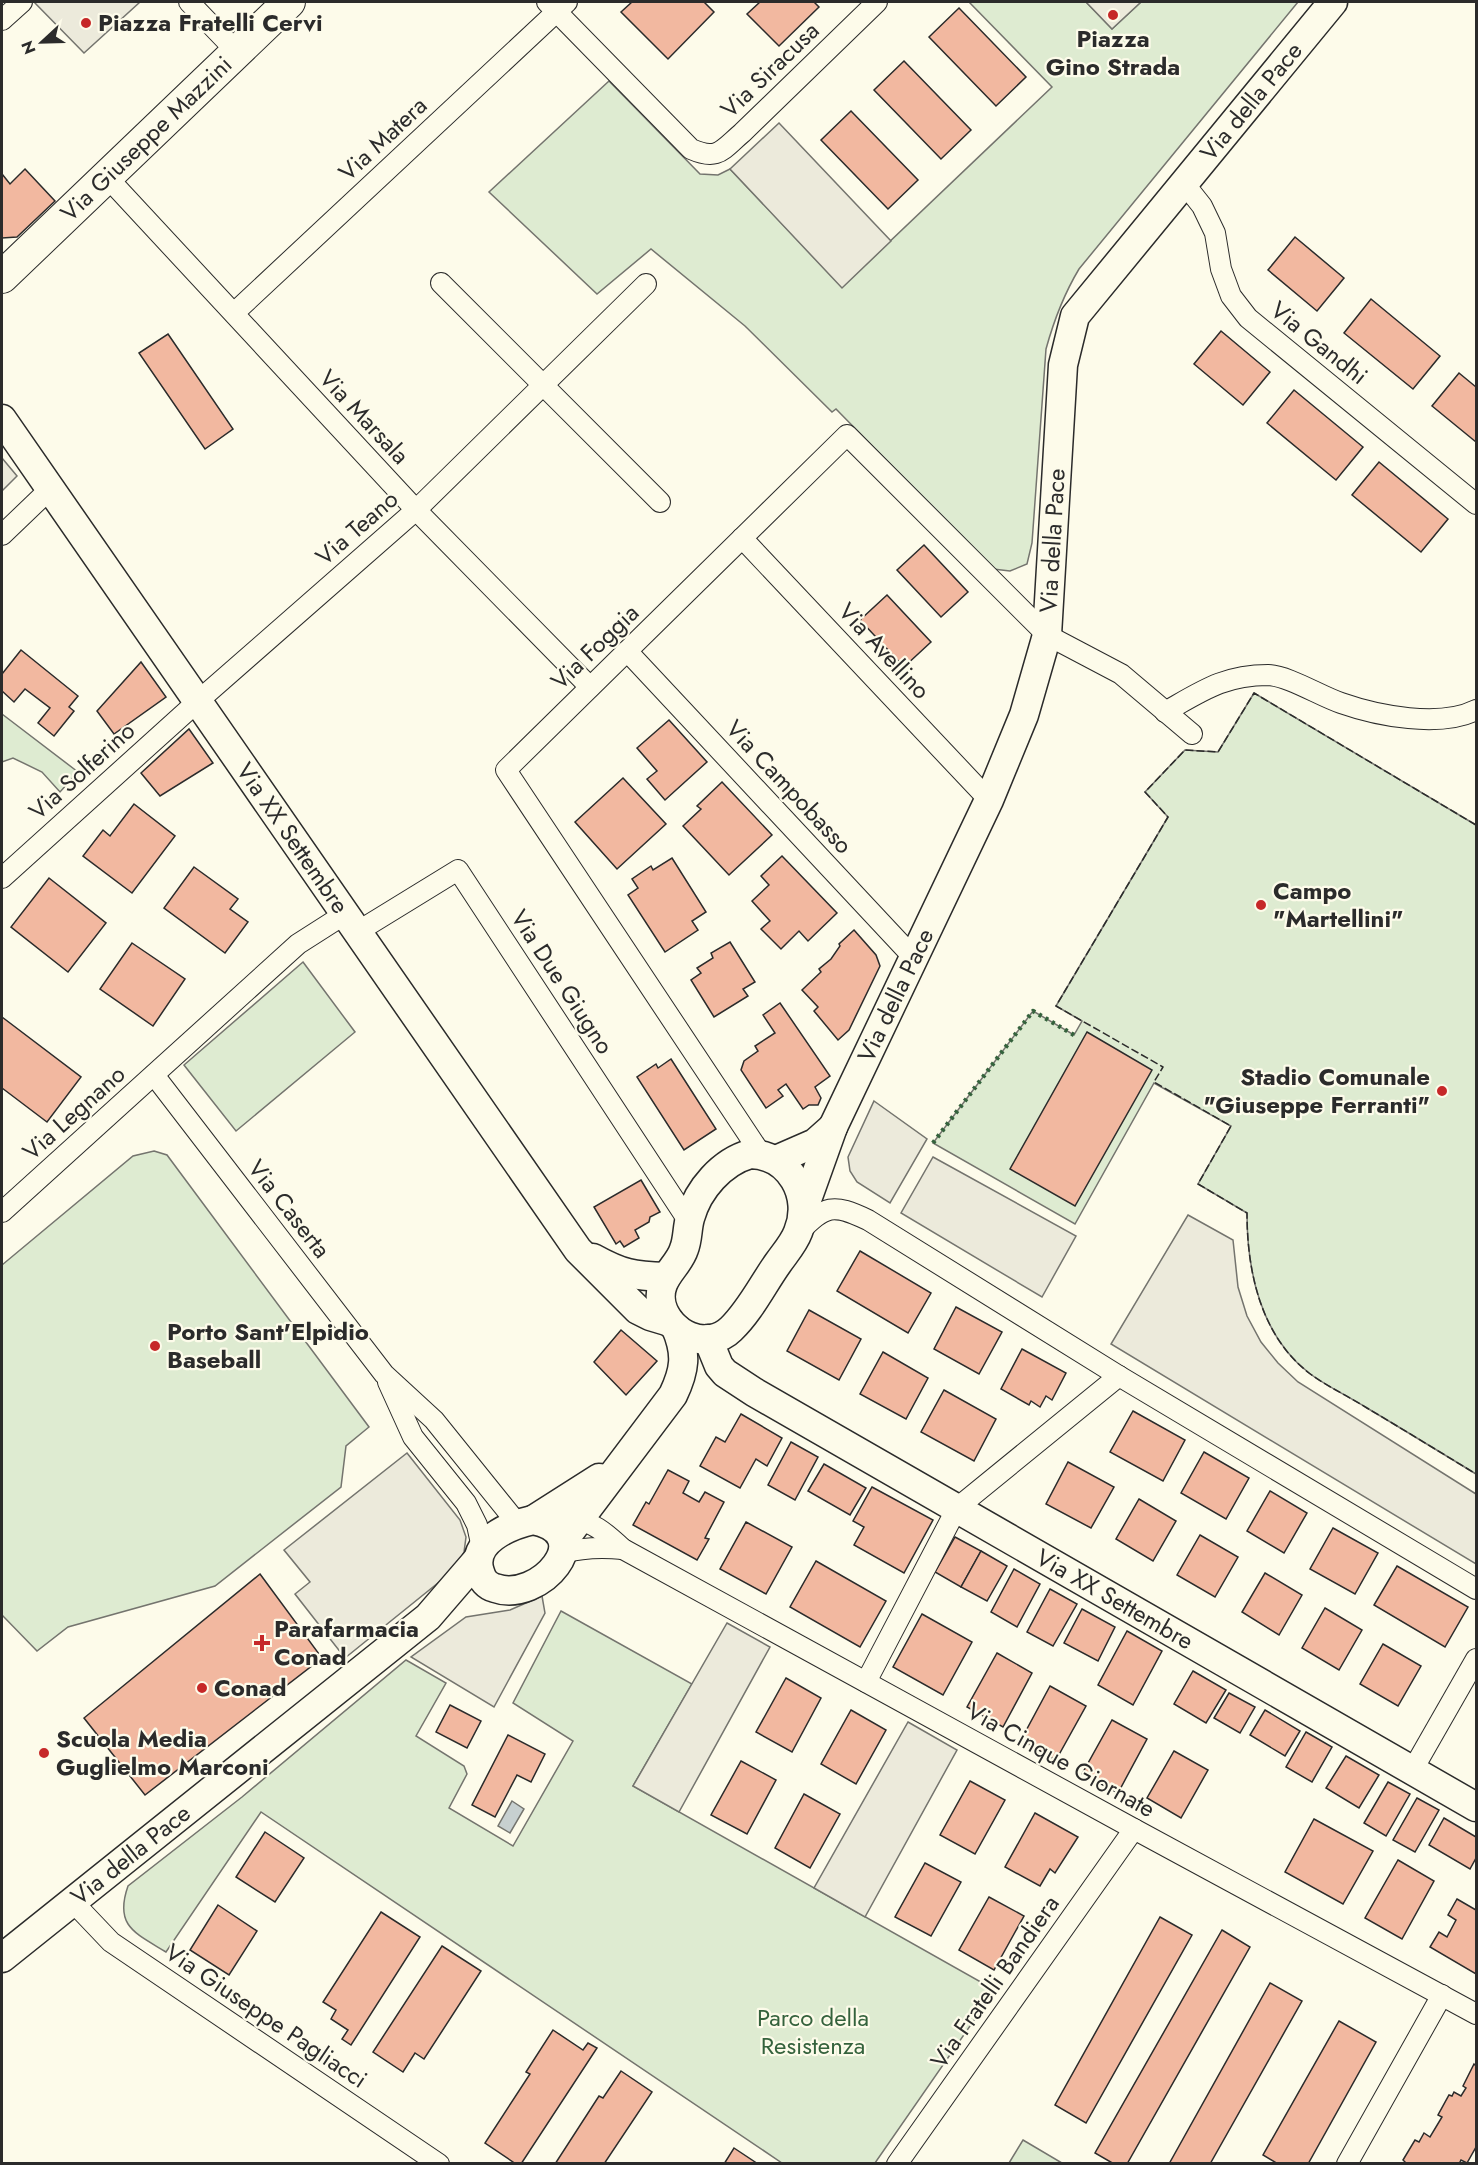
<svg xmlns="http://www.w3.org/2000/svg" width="1478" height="2165" viewBox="0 0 1478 2165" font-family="Jost,sans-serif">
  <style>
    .green { fill: #deebd1; stroke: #74746e; stroke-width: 1.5 }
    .parking { fill: #eceadb; stroke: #74746e; stroke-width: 1.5 }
    .water { fill: #c7d0d0; stroke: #74746e; stroke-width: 1.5 }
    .building { fill: #f2b8a0; stroke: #2b2b2b; stroke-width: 1.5 }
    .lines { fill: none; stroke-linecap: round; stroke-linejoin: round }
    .street-casing { stroke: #2b2b2b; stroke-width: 22 }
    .secondary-casing { stroke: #2b2b2b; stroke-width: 31 }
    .primary-casing { stroke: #2b2b2b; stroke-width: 34 }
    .street { stroke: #fdfbea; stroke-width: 20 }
    .secondary { stroke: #fdfbea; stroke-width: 28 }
    .primary { stroke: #fdfbea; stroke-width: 32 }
    .hedge { stroke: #34623c; stroke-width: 4.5; stroke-dasharray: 3 4.5; stroke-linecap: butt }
    .fence { stroke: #2b2b2b; stroke-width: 1.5; stroke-dasharray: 8 3; stroke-linecap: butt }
    .poi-dot { fill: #c62828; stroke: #fdfbea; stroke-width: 2 }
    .labels { text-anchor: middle; stroke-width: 4.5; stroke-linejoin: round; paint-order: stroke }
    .poi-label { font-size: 24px; font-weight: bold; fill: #2b2b2b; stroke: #fdfbea; text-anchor: start }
    .street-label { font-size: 24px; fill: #2b2b2b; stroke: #fdfbea }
    .park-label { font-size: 24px; fill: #34623c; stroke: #fdfbea }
  </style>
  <rect width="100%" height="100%" fill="#fdfbea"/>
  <!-- green -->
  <g class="green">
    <path d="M969 2H1086L1112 29 1141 2H1298L1079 269C1064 294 1054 320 1046 349L1032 543 1027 564 1010 571 993 569 836 409 832 412 745 326 651 249 597 294 489 192 609 81 700 174 718 175 730 169 842 287 1052 87Z"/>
    <path d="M1254 693 1476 825V1474C1440 1452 1404 1430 1367 1408 1348 1396 1326 1386 1309 1373 1260 1335 1247 1270 1247 1213L1198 1184 1231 1126 1154 1083 1075 1224 933 1143 1033 1011 1074 1035 1082 1021 1056 1006 1168 817 1145 792 1185 750 1218 752Z"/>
    <path d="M2 714 78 772 60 792 42 772 13 758 2 762Z"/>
    <path d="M303 962 355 1032 236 1131 184 1065Z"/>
    <path d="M154 1151 167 1155 369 1427 346 1446 341 1487 215 1586 68 1627 37 1651 2 1615V1265L133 1156Z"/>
    <path d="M561 1611 692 1684 633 1786 995 1990 875 2163H782L261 1812 166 1952C135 1933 114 1926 128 1886L242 1797 406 1660 446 1683 416 1736 464 1766 467 1774 449 1808 513 1846 573 1741 513 1703Z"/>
    <path d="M1023 2140 1062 2163H1009Z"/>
  </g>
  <!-- parking -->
  <g class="parking">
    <path d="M34 2H140L84 53Z"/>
    <path d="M1086 2H1141L1112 29Z"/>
    <path d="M779 123 891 241 842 288 730 169Z"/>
    <path d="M2 458 17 476 2 491Z"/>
    <path d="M874 1101 927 1139 890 1203 857 1182 850 1171 848 1157Z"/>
    <path d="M933 1157 1076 1236 1042 1297 901 1213Z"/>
    <path d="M1188 1215 1233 1240 1238 1287 1247 1316 1261 1342 1278 1363 1298 1382 1476 1494V1564L1111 1344Z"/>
    <path d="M407 1453 460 1520 466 1537 464 1552 454 1570 345 1658 295 1594 310 1582 284 1550Z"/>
    <path d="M542 1596 545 1613 494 1707 411 1657 466 1617 510 1610Z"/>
    <path d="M727 1623 770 1647 679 1812 633 1786Z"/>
    <path d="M908 1722 957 1750 865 1917 814 1888Z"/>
  </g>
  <!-- water -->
  <path class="water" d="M512 1801 524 1809 510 1833 498 1826Z"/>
  <!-- building -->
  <g class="building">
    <path d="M632 2H704L714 12 668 59 621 12Z"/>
    <path d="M760 2H814L819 7 779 46 747 14Z"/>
    <path d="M959 8 1026 77 996 106 929 37Z"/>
    <path d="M904 61 971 130 941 159 874 90Z"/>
    <path d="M851 111 918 180 888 209 821 140Z"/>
    <path d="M25 169 55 201 17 237 2 238V174L10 184Z"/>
    <path d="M1295 237 1344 278 1317 311 1268 270Z"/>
    <path d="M1371 299 1440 356 1413 389 1344 333Z"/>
    <path d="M1221 331 1270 372 1243 405 1194 364Z"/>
    <path d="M168 334 233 429 205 449 139 353Z"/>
    <path d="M1459 373 1476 387V442L1432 406Z"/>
    <path d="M1294 390 1363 447 1336 480 1267 423Z"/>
    <path d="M1379 462 1448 519 1421 552 1352 495Z"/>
    <path d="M924 545 968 592 941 617 897 570Z"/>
    <path d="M887 595 931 642 904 667 860 620Z"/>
    <path d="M21 650 78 696 69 707 74 711 54 736 38 723 50 708 25 689 14 702 2 691V674Z"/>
    <path d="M141 662 166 697 114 734 97 711Z"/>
    <path d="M669 720 707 762 665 800 647 779 657 771 637 748Z"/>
    <path d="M189 729 213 763 160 796 141 773Z"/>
    <path d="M623 778 666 824 617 869 575 822Z"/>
    <path d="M722 782 772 835 729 875 683 826 701 809 697 806Z"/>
    <path d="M134 804 175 836 132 893 83 856 103 830 110 836Z"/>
    <path d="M782 856 837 913 808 941 799 931 781 949 761 929 770 921 752 901 769 885 761 876Z"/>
    <path d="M672 858 706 912 692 921 698 930 665 952 628 895 638 888 632 879 651 866 653 870Z"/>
    <path d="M194 867 238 899 230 909 248 922 225 953 164 908Z"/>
    <path d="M49 878 106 923 68 972 11 927Z"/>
    <path d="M854 930 876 955 880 966 849 1030 838 1040 814 1011 818 1007 802 990 821 972 819 969 831 959 840 946 839 944Z"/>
    <path d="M730 942 755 982 743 989 748 996 714 1017 691 980 701 973 697 968 713 958 711 953Z"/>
    <path d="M132 943 185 979 153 1026 100 989Z"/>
    <path d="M780 1003 830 1076 815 1087 821 1098 818 1105H809L803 1109 786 1084 778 1090 783 1096 766 1108 741 1070 744 1061 758 1051 755 1046 775 1033 763 1015Z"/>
    <path d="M2 1017 81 1077 47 1122 2 1088Z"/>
    <path d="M1087 1032 1152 1070 1075 1206 1010 1169Z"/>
    <path d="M671 1059 716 1129 684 1150 637 1077 656 1064 658 1068Z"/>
    <path d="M641 1180 660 1212 650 1217 649 1222 635 1230 639 1238 624 1247 620 1241 616 1244 594 1207Z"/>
    <path d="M860 1251 931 1293 908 1333 837 1291Z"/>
    <path d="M956 1307 1002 1332 979 1374 934 1349Z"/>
    <path d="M809 1310 861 1339 839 1380 787 1351Z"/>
    <path d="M621 1330 657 1361 626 1395 594 1362Z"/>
    <path d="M1022 1349 1066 1373 1052 1400 1046 1396 1040 1407 1031 1401 1029 1405 1001 1389Z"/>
    <path d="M883 1352 928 1378 906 1419 860 1394Z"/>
    <path d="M944 1390 996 1419 974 1461 921 1432Z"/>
    <path d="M1133 1411 1185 1440 1163 1481 1110 1452Z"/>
    <path d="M741 1414 782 1438 767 1466 756 1459 740 1488 700 1466 716 1437 725 1442Z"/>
    <path d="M791 1442 818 1457 795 1500 768 1485Z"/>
    <path d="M1204 1452 1249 1478 1226 1519 1181 1493Z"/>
    <path d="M1068 1462 1114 1487 1091 1528 1046 1504Z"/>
    <path d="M824 1464 866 1488 850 1515 808 1491Z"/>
    <path d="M668 1470 689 1481 683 1493 699 1502 705 1492 724 1502 705 1538 709 1539 697 1560 633 1525 646 1502 649 1504Z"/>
    <path d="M872 1487 933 1520 904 1573 854 1545 864 1527 853 1521Z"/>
    <path d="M1270 1491 1307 1513 1284 1553 1247 1531Z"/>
    <path d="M1139 1499 1176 1521 1153 1561 1116 1539Z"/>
    <path d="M746 1522 792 1547 766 1594 720 1569Z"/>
    <path d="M1333 1528 1378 1553 1355 1594 1310 1569Z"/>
    <path d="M1200 1535 1238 1557 1215 1597 1177 1575Z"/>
    <path d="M955 1537 981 1551 961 1587 935 1572Z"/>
    <path d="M981 1551 1007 1566 987 1601 961 1587Z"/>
    <path d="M816 1561 886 1601 860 1647 790 1607Z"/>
    <path d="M1397 1566 1468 1607 1445 1647 1374 1605Z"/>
    <path d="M1014 1569 1040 1584 1017 1627 991 1612Z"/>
    <path d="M1265 1573 1302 1595 1279 1635 1242 1612Z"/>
    <path d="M260 1574 322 1658 145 1795 84 1718Z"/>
    <path d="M1050 1589 1077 1604 1053 1646 1027 1632Z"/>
    <path d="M1325 1608 1362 1630 1339 1670 1302 1648Z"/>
    <path d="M1082 1609 1115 1627 1098 1661 1064 1643Z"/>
    <path d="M922 1614 972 1642 943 1695 893 1667Z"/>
    <path d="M1127 1631 1162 1651 1133 1705 1098 1685Z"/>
    <path d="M1383 1644 1421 1666 1398 1706 1360 1684Z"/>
    <path d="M997 1653 1032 1673 1003 1727 967 1707Z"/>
    <path d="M1193 1671 1226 1690 1206 1723 1174 1704Z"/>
    <path d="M786 1678 821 1698 792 1752 756 1732Z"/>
    <path d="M1050 1686 1086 1706 1056 1760 1021 1740Z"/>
    <path d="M1229 1693 1255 1707 1240 1733 1214 1718Z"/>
    <path d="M450 1705 481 1721 467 1748 436 1732Z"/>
    <path d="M851 1710 886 1730 856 1784 821 1764Z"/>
    <path d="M1265 1710 1300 1731 1285 1756 1250 1735Z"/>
    <path d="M1112 1720 1147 1739 1118 1793 1082 1774Z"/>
    <path d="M1306 1732 1332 1747 1312 1782 1286 1767Z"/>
    <path d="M508 1735 545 1754 531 1782 517 1775 495 1817 472 1805Z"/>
    <path d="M1174 1751 1208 1770 1181 1818 1147 1798Z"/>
    <path d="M1346 1756 1379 1775 1359 1808 1326 1788Z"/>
    <path d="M741 1761 776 1780 747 1834 711 1815Z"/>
    <path d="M970 1781 1005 1800 975 1854 940 1835Z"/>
    <path d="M1388 1782 1410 1794 1386 1836 1364 1823Z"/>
    <path d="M804 1794 840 1814 810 1868 775 1848Z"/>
    <path d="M1417 1798 1439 1810 1415 1852 1393 1840Z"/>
    <path d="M1035 1813 1078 1837 1055 1873 1050 1869 1040 1886 1005 1867Z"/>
    <path d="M1444 1818 1476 1837V1858L1470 1869 1429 1845Z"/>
    <path d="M1314 1819 1373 1851 1343 1904 1285 1872Z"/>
    <path d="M265 1832 304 1858 275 1902 236 1877Z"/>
    <path d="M1398 1860 1434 1881 1402 1939 1365 1918Z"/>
    <path d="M925 1863 961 1882 931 1936 895 1917Z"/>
    <path d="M989 1897 1024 1916 994 1970 959 1950Z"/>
    <path d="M1457 1899 1476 1910V1974L1430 1947 1439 1932 1447 1937 1456 1920 1448 1915Z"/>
    <path d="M218 1905 257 1931 229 1975 190 1950Z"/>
    <path d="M381 1912 420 1937 351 2045 342 2039 348 2030 331 2019 336 2010 323 2002Z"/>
    <path d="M1160 1917 1192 1935 1086 2123 1055 2105Z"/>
    <path d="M1222 1930 1250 1947 1127 2164H1114L1095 2153Z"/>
    <path d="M442 1946 481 1971 424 2059 415 2053 403 2072 373 2052Z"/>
    <path d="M1270 1983 1302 2001 1210 2164H1169Z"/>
    <path d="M1339 2021 1376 2042 1308 2164H1278L1263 2155Z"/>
    <path d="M553 2030 583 2050 588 2043 597 2048 521 2164H516L485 2143 530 2074 526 2072Z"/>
    <path d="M1474 2064 1476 2066V2147L1467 2163 1461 2160 1459 2164H1407L1403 2160 1415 2140 1419 2142 1424 2133 1430 2137 1442 2117 1438 2115 1449 2095 1452 2096 1454 2092 1461 2096 1466 2088 1463 2086Z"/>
    <path d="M621 2071 652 2092 604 2164H555L599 2096 603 2098Z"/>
    <path d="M734 2148 758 2164H724Z"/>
  </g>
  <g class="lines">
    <!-- street casing -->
    <g class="street-casing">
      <g id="street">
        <path d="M189 2 237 52"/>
        <path d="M547 2 691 149C718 161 722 150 742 133L877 2"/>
        <path d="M2 20 22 2"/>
        <path d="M106 176 416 510 590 687"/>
        <path d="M1183 182 1202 206 1215 233 1221 269 1231 296 1248 318 1476 504"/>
        <path d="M441 283 660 502"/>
        <path d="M234 313 567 2"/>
        <path d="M2 535 49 490"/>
        <path d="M742 538 989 800"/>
        <path d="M627 651 914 958"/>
        <path d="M1165 712C1202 691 1224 675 1268 675 1289 676 1320 696 1341 703 1378 716 1440 728 1476 710"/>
        <path d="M2 878 197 702 416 510 646 284"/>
        <path d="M357 932 458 870 689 1222"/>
        <path d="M154 1075 384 1374 434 1420 517 1523"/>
        <path d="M761 1154 506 770 847 435 1047 635 1121 674 1192 734"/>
        <path d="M2 1212 298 944 345 914"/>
        <path d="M798 1233C826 1205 832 1203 868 1220L1119 1376 1476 1589"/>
        <path d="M388 1382 413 1437 466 1503 477 1525 482 1548"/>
        <path d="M569 1520C589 1517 609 1536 623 1549L1134 1829 1476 2014"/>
        <path d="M563 1553C584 1547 602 1547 623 1549"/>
        <path d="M866 1682 957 1508 1119 1376"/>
        <path d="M1412 1771 1476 1659"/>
        <path d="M72 1901 111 1942 439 2164"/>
        <path d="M897 2164 1134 1829"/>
        <path d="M1347 2164 1442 1995"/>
      </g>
    </g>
    <!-- secondary casing -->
    <g class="secondary-casing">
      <g id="secondary">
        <path id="s1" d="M2 419 578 1250 638 1310 650 1316 670 1322"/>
        <path d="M750 1154C790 1155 813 1196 798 1232 794 1243 785 1253 778 1263 763 1284 750 1311 731 1329 725 1335 718 1338 711 1339 682 1344 652 1312 663 1284 668 1271 680 1262 684 1249 688 1239 687 1228 690 1218 698 1189 722 1162 750 1154Z"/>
        <path d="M776 1160 815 1143 833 1127"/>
        <path id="s2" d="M804 1208 833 1127 989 800 1024 715 1047 635 1063 365 1075 316 1333 2"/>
        <path d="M593 1258C622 1274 633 1276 666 1277"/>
        <path id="s3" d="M708 1339 719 1366 725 1373 754 1392 1476 1807"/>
        <path d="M533 1520C601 1534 539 1604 495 1588 487 1586 482 1580 480 1572 469 1542 510 1525 533 1520Z"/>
        <path d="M533 1520 599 1478"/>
        <path d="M563 1541 673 1395C685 1370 687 1354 676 1328"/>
        <path id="s4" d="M2 1958 428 1617 478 1559"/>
      </g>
    </g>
    <!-- primary casing -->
    <g class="primary-casing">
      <g id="primary">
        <path id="s5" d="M2 277 289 2"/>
      </g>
    </g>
    <!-- street -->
    <use href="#street" class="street"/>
    <!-- secondary -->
    <use href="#secondary" class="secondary"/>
    <!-- primary -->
    <use href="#primary" class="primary"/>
    <!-- hedge -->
    <path class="hedge" d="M933 1143 1033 1011 1074 1035"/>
    <!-- fence -->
    <path class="fence" d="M1476 825 1254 693 1218 752 1185 750 1145 792 1168 817 1056 1006 1163 1067 1154 1082 1231 1126 1198 1184 1247 1213C1247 1270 1260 1335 1309 1373 1326 1386 1348 1396 1367 1408 1404 1430 1440 1452 1476 1474"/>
  </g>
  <!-- markers -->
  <g class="poi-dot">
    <circle cx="1113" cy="15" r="6"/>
    <circle cx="86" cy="23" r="6"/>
    <circle cx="1261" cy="905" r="6"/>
    <circle cx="1442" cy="1091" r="6"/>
    <circle cx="155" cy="1346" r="6"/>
    <path d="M259 1634h6v6h6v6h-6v6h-6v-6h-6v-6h6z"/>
    <circle cx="202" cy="1688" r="6"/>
    <circle cx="44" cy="1753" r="6"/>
  </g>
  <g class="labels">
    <!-- poi labels -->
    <g class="poi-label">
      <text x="98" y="31">Piazza Fratelli Cervi</text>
      <text x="1113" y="47" text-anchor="middle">Piazza<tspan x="1113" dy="28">Gino Strada</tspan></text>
      <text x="1273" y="899">Campo<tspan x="1273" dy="28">"Martellini"</tspan></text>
      <text x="1430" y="1085" text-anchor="end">Stadio Comunale<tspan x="1430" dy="28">"Giuseppe Ferranti"</tspan></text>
      <text x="167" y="1340">Porto Sant'Elpidio<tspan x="167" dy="28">Baseball</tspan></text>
      <text x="274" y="1637">Parafarmacia<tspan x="274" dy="28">Conad</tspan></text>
      <text x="214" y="1696">Conad</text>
      <text x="56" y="1747">Scuola Media<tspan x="56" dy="28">Guglielmo Marconi</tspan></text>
    </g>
    <!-- street labels -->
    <g class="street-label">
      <text transform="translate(770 70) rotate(-44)" y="8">Via Siracusa</text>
      <text dy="8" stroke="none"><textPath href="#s2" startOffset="1222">Via della Pace</textPath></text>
      <text dy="8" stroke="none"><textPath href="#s5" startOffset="200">Via Giuseppe Mazzini</textPath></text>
      <text transform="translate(383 139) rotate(-43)" y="8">Via Matera</text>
      <text transform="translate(1319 343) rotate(39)" y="8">Via Gandhi</text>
      <text transform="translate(364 417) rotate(47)" y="8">Via Marsala</text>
      <text transform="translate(357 528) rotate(-41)" y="8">Via Teano</text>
      <text dy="8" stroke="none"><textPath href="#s2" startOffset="718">Via della Pace</textPath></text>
      <text transform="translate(595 647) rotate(-44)" y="8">Via Foggia</text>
      <text transform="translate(884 651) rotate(47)" y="8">Via Avellino</text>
      <text transform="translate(82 771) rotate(-42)" y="8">Via Solferino</text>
      <text transform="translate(789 787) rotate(47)" y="8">Via Campobasso</text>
      <text dy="8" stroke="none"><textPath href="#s1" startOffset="510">Via XX Settembre</textPath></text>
      <text transform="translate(562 982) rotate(57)" y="8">Via Due Giugno</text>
      <text dy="8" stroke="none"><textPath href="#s2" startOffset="232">Via della Pace</textPath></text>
      <text transform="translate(74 1113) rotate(-42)" y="8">Via Legnano</text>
      <text transform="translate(289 1209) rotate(52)" y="8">Via Caserta</text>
      <text dy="8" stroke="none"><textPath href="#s3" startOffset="489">Via XX Settembre</textPath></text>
      <text transform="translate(1061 1760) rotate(29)" y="8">Via Cinque Giornate</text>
      <text dy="8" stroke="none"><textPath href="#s4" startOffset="165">Via della Pace</textPath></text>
      <text transform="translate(995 1982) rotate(-55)" y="8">Via Fratelli Bandiera</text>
      <text transform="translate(266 2016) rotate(34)" y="8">Via Giuseppe Pagliacci</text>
    </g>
    <!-- park labels -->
    <g class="park-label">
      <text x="813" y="2026">Parco della<tspan x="813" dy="28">Resistenza</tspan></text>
    </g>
  </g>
  <!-- border -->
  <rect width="1478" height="2165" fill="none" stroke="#2b2b2b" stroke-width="6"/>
  <!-- north arrow -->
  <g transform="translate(42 42) rotate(248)" stroke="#fdfbea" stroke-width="4.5" paint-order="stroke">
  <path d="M0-4.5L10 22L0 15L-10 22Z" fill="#2b2b2b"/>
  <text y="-9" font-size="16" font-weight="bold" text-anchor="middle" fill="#2b2b2b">N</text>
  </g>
</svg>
